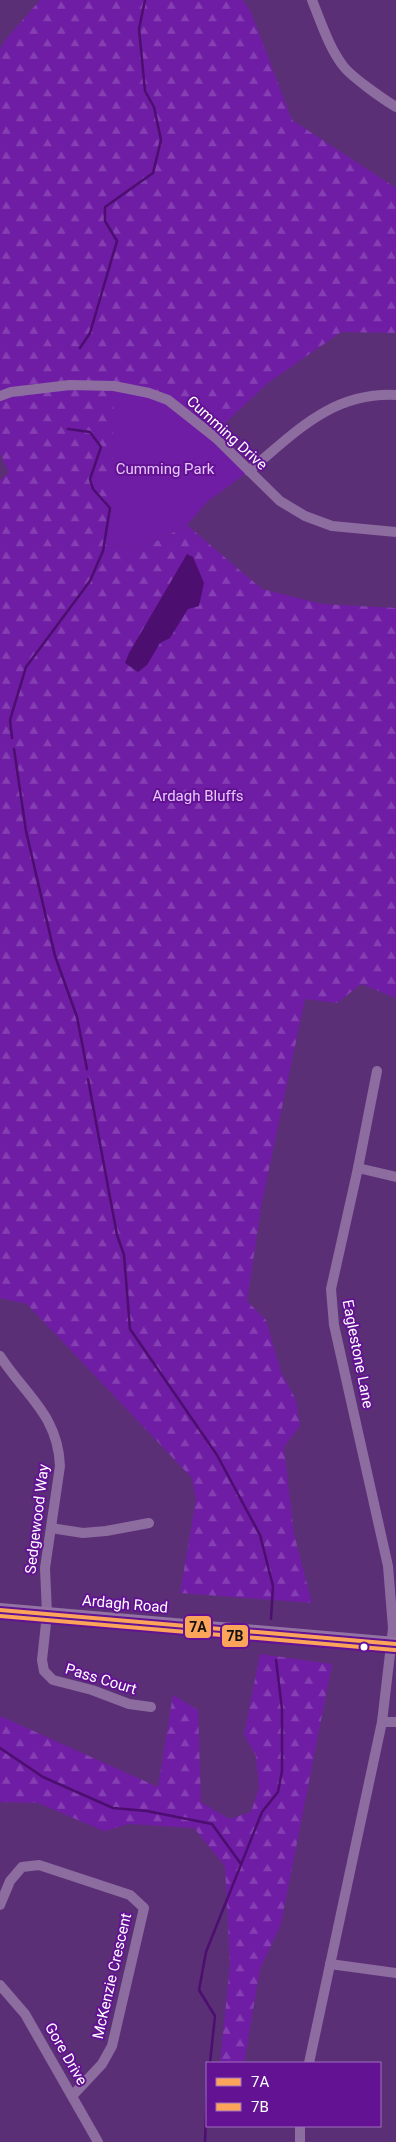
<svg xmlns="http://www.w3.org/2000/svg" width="396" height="2142" viewBox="0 0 396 2142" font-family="Roboto,sans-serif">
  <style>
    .forest { fill: url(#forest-firs) }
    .park { fill: #701da5 }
    .water { fill: #4c0e6f }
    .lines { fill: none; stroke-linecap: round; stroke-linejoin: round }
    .stream { stroke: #4c0e6f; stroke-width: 2.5 }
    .street { stroke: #8d6ca0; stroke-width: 10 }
    .secondary { stroke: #9273a4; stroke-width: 14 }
    .bus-1-casing { stroke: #621292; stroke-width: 8 }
    .bus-2-casing { stroke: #621292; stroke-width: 8 }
    .bus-1 { stroke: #fba45a; stroke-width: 4 }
    .bus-2 { stroke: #fba45a; stroke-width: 4 }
    .bus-dot { fill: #fff; stroke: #621292; stroke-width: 2 }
    .labels { text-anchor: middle; stroke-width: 4; stroke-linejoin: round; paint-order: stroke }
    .street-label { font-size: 15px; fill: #fff; stroke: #621292 }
    .park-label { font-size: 15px; fill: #e7c7fd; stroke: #621292 }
    .line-badge { stroke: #621292; stroke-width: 2 }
    .pale-badge-label { font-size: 14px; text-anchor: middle; font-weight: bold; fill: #111 }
  </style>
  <defs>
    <pattern id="forest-firs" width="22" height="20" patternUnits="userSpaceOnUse" patternTransform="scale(1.25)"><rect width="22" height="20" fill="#701da5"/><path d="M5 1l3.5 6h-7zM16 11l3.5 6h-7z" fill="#853fb2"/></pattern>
  </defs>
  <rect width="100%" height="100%" fill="#5b2f75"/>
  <!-- forest -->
  <g class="forest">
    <path d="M40 0H243L251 12 292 120 396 188V333L341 332 268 383 211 436 111 544 139 550 187 525 262 589 322 604 396 608V998L361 984 337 1003 305 999 262 1202 247 1301 266 1320 281 1372 296 1400 300 1426 284 1447 294 1534 312 1603 180 1593 196 1500 192 1478 27 1304 0 1298V480L9 473 0 453V49L7 38Z"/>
    <path d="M260 1654 332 1664 281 1924 260 1969 244 2063H220L230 1965 225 1866 194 1828 129 1824 104 1831 38 1803 0 1802V1716L158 1787 173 1695 198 1710 201 1802 229 1819 251 1812 259 1788 256 1756 244 1735Z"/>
  </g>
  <!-- park -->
  <path class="park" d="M114 386 168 400 249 471 207 502 187 525 139 550 111 544Z"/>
  <!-- water -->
  <path class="water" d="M187 554 193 557 204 583 199 606 188 609 170 638 160 643 147 665 138 672 125 663 129 653Z"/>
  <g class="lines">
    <!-- stream -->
    <g class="stream">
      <path d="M80 348 90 333 117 241 105 221V207L153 173 161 140 154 107 145 91 139 29 145 0"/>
      <path d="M12 738 10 720 26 667 90 581 103 551 110 508 93 489 90 479 101 447 90 432 68 429"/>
      <path d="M14 749 26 831 55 956 77 1017 87 1069"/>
      <path d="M88 1079 117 1235 124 1255 130 1329 217 1455 260 1535 273 1586 271 1619"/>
      <path d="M0 1748 43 1777 113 1808 147 1811 212 1824 241 1864"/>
      <path d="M210 2063 215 2016 199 1990 206 1952 262 1812 278 1792 282 1771V1709L276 1660"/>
      <path d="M205 2142 207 2090"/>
    </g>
    <!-- street -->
    <g class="street">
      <path d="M312 0C321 22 329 48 344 67 353 78 383 99 396 107"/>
      <path d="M0 396 11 392 70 385 114 386 149 393 168 400 216 438 280 501 305 516 332 526 396 532"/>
      <path d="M249 471C295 433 331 392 396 395"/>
      <path d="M358 1168 396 1177"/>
      <path d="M0 1356C26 1396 58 1415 60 1466L45 1568 47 1614 42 1660 44 1671 53 1680 92 1690 129 1704 151 1707"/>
      <path d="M51 1528 83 1533 106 1531 149 1523"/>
      <path d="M382 1722H396"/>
      <path d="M0 1905 10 1881 22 1867 39 1865 130 1895 144 1908 112 2046 102 2064 73 2095"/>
      <path d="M330 1964 396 1973"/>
      <path d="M0 1985 25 2014 98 2142"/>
      <path d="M309 2063 382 1722 393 1628 388 1566 334 1325 331 1289 358 1168 377 1071"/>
      <path d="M300 2126V2142"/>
    </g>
    <!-- secondary -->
    <path class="secondary" d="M0 1610 396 1644"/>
    <!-- bus-1 casing -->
    <g class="bus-1-casing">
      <path id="bus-1" d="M0 1610 396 1644"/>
    </g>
    <!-- bus-2 casing -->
    <g class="bus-2-casing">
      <path id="bus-2" d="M0 1616 395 1650"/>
    </g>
    <!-- bus-1 -->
    <use href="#bus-1" class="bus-1"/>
    <!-- bus-2 -->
    <use href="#bus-2" class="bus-2"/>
  </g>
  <!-- markers -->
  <circle class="bus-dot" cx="364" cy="1647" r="4.5"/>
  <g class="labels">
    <!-- street labels -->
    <g class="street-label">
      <text transform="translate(227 433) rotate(42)" y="5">Cumming Drive</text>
      <text transform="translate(358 1354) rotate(79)" y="5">Eaglestone Lane</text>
      <text transform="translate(37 1519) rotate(-83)" y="5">Sedgewood Way</text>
      <text transform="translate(125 1604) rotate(5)" y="5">Ardagh Road</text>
      <text transform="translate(101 1679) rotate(17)" y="5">Pass Court</text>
      <text transform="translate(112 1976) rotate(-77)" y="5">McKenzie Crescent</text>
      <text transform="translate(66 2054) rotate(60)" y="5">Gore Drive</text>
    </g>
    <!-- park labels -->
    <g class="park-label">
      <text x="165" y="474">Cumming Park</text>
      <text x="198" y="801">Ardagh Bluffs</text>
    </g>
  </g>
  <g class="line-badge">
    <rect x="184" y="1615" width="28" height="24" rx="5" fill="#fba45a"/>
    <rect x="221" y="1624" width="28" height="24" rx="5" fill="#fba45a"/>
  </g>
  <g class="pale-badge-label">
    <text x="198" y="1632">7A</text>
    <text x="235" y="1641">7B</text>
  </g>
  <!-- legend -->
  <rect x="206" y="2062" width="175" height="65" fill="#621292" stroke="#a171be"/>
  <rect x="216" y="2078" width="25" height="8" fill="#fba45a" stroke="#a171be"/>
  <text x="251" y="2087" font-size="15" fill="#ffffff">7A</text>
  <rect x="216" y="2103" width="25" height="8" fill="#fba45a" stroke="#a171be"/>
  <text x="251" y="2112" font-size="15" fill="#ffffff">7B</text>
</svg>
